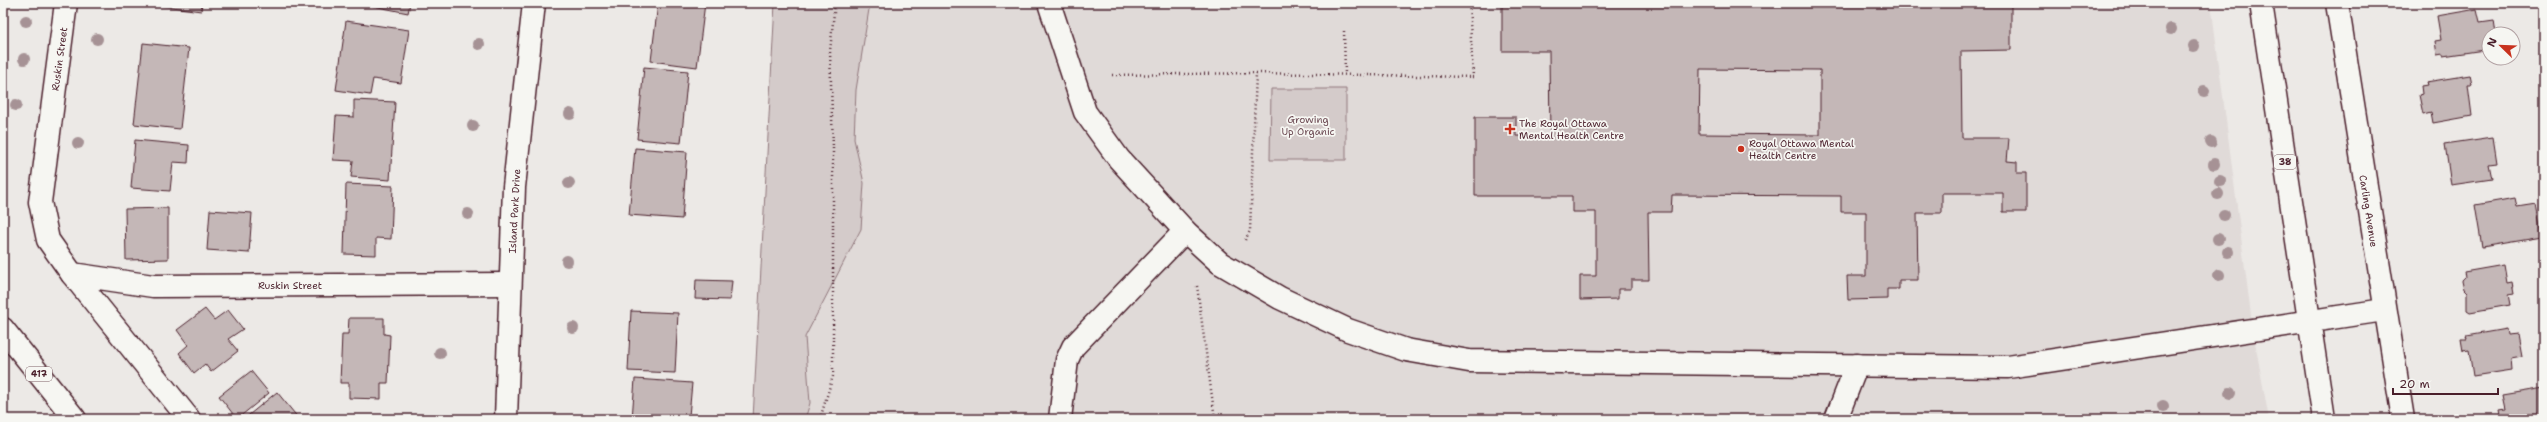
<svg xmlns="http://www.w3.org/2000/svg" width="2547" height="422" viewBox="0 0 2547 422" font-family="'Shantell Sans',sans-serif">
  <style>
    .built { fill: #e0dad8 }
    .green { fill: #d4cbca; stroke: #8f757a }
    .building { fill: #c4b7b7; stroke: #4a1f2b; fill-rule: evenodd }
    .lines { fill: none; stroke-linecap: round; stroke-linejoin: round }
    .minor-casing { stroke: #4a1f2b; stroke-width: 25 }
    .major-casing { stroke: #4a1f2b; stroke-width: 25 }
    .highway-casing { stroke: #4a1f2b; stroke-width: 25 }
    .path { stroke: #4a1f2b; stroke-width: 2.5; stroke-dasharray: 1 3; stroke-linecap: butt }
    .minor { stroke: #f6f6f2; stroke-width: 22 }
    .major { stroke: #f6f6f2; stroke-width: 22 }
    .highway { stroke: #f6f6f2; stroke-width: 22 }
    .tree { fill: #a69295 }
    .poi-dot { fill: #c8321e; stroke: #f6f6f2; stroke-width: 1.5 }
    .labels { text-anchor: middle; stroke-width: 3.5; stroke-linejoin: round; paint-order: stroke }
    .shield { fill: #f6f6f2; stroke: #7e6067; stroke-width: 1 }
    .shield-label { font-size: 9px; font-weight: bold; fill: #4a1f2b }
    .street-label { font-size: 10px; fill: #4a1f2b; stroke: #f6f6f2 }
    .park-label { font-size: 10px; fill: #6c4a53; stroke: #f6f6f2 }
    .poi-label { font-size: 10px; fill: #4a1f2b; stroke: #f6f6f2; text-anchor: start }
  </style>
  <rect width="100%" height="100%" fill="#ece9e6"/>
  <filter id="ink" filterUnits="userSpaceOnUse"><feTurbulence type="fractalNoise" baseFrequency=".025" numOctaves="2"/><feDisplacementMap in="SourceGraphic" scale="8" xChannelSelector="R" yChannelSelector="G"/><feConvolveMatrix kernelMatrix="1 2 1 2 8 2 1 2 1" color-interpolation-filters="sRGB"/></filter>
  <g filter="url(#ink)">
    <!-- built -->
    <path class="built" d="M802 3H2211L2253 331 2269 419H780Z"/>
    <!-- green -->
    <g class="green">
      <path d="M775 3H870L856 90 854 139 864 183 861 229 805 337 810 403 805 419H753Z"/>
      <path d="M1271 89H1346V160H1270Z"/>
    </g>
    <!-- building -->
    <g class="building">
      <path d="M142 3H202L201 11Z"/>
      <path d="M374 3H410L408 13 373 6Z"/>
      <path d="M658 3H705L697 67 651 61Z"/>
      <path d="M1502 3H2011V50L1961 51 1962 138H2009L2007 161 2017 162V173H2026V212H2003V193H1942V213H1917L1918 280H1899V289H1887V299L1848 300 1847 276H1866V212H1841V196L1672 195 1671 212H1648L1649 280H1631V289H1618V299L1580 300V276H1596V212H1572V196H1475V117H1516V136H1550L1549 51H1502ZM1700 69 1820 70V135L1699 134Z"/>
      <path d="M2477 9 2480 22 2494 20 2496 34H2489V44L2483 45 2484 50 2443 56V54L2437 55 2435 41 2441 40 2437 16Z"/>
      <path d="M346 21 409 30 401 83 373 79 370 95 336 90Z"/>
      <path d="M143 43 189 48 180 129 134 124Z"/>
      <path d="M644 67 688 71 681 143 637 139Z"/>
      <path d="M2470 75 2472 85H2468L2472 116 2433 123 2431 112 2423 114 2419 95 2422 94 2421 86 2427 85 2426 82Z"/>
      <path d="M354 100 395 102 390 180 351 177 353 161 333 160 336 116 354 117Z"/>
      <path d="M2493 137 2497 163 2489 164 2492 179 2451 185 2445 144Z"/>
      <path d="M135 140 189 145 188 163 173 162 170 191 131 188Z"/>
      <path d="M635 148 687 152 682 219 629 215Z"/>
      <path d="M346 184 393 186 391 239 376 238V255L344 254Z"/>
      <path d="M2515 198 2517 207 2536 204 2542 237 2482 247 2475 205Z"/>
      <path d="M168 208V259L126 260 125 209Z"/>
      <path d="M210 210 252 213 249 253 207 250Z"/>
      <path d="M2504 265 2507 283 2512 282 2514 293 2508 294 2510 305 2470 312 2467 310V292L2464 289 2462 280 2465 277 2464 272Z"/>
      <path d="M696 280 732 281 730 300 695 299Z"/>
      <path d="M205 309 214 320 228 310 243 329 228 339 238 351 211 372 205 364 194 373 179 353 188 345 177 330Z"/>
      <path d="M631 311 678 313 675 373 628 371Z"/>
      <path d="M349 318H384V334L390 335 388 383H381V399L349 398V383H340L342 334H348Z"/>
      <path d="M2506 329 2507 335 2518 334 2522 356 2511 358 2512 370 2473 376 2469 350 2463 351 2461 339H2467L2466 336Z"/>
      <path d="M251 371 269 393 237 419 219 396Z"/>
      <path d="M635 379 692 383 689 416 671 415V419H632Z"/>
      <path d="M2544 388V419H2501L2499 410 2505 409 2502 395Z"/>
      <path d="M277 392 299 419H244Z"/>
    </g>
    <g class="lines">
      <!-- minor casing -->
      <g class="minor-casing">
        <g id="minor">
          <path d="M66 3 40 202 48 240 72 274 189 419"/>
          <path d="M1049 3 1085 112 1119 159 1185 231 1220 263 1280 298 1348 330 1406 350 1469 361 2008 367 2384 310"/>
          <path d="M72 274 153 286 510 284"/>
          <path d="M1060 419 1067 360 1073 347 1185 231"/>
          <path d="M1836 419 1857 365"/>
        </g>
      </g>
      <!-- major casing -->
      <g class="major-casing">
        <g id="major">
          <path d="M2261 3 2324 419"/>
          <path d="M2337 3 2403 419"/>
          <path d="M506 419 514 187 534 3"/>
        </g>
      </g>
      <!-- highway casing -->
      <g class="highway-casing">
        <path id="highway" d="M3 329 75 419"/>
      </g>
      <!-- path -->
      <g class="path">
        <path d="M1344 31 1345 74"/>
        <path d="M1112 75 1256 73 1473 77 1469 3"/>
        <path d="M1245 240 1250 231 1256 73"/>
        <path d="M1197 286 1215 419"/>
        <path d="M820 419 833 376V148L830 51 835 3"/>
      </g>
      <!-- minor -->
      <use href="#minor" class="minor"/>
      <!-- major -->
      <use href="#major" class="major"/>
      <!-- highway -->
      <use href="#highway" class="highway"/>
    </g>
    <!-- trees -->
    <g class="tree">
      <circle cx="26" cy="21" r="6"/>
      <circle cx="2171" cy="29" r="6"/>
      <circle cx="97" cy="39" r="6"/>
      <circle cx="479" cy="44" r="6"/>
      <circle cx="2194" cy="46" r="6"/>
      <circle cx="24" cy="59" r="6"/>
      <circle cx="2204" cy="91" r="6"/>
      <circle cx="16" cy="105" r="6"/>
      <circle cx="570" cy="114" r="6"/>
      <circle cx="473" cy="126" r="6"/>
      <circle cx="2211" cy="142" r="6"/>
      <circle cx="78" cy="143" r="6"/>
      <circle cx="2214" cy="164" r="6"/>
      <circle cx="2220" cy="181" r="6"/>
      <circle cx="569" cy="183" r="6"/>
      <circle cx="2218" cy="194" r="6"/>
      <circle cx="468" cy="214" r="6"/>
      <circle cx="2224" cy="215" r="6"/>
      <circle cx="2218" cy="239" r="6"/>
      <circle cx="2228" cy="252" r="6"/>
      <circle cx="567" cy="261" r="6"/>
      <circle cx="2219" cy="275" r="6"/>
      <circle cx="573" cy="328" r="6"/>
      <circle cx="440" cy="353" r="6"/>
      <circle cx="2230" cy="393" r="6"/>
      <circle cx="2163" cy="406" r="6"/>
    </g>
  </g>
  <!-- markers -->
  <g class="poi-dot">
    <path d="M1508 123h4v4h4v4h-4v4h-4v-4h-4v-4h4z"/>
    <circle cx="1741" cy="149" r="4"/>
  </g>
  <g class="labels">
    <!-- shield labels -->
    <g class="shield">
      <rect x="2274" y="155" width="22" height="14" rx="3"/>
      <rect x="26" y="367" width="26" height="14" rx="3"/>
    </g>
    <g class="shield-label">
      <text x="2285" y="165">38</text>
      <text x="39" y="377">417</text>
    </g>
    <!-- street labels -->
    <g class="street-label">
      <text transform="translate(59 59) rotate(-82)" y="4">Ruskin Street</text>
      <text transform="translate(514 211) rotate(-87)" y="4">Island Park Drive</text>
      <text transform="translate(2369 211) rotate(81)" y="4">Carling Avenue</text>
      <text x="290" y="289">Ruskin Street</text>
    </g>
    <!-- park labels -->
    <g class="park-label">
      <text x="1308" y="123">Growing<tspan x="1308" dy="12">Up Organic</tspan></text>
    </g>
    <!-- poi labels -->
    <g class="poi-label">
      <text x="1519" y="127">The Royal Ottawa<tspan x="1519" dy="12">Mental Health Centre</tspan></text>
      <text x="1749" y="147">Royal Ottawa Mental<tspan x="1749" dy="12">Health Centre</tspan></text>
    </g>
  </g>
  <!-- margin -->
  <rect width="2547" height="422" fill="none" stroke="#f6f6f2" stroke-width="16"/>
  <rect x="8" y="8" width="2531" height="406" fill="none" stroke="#4a1f2b" stroke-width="1.5" filter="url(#ink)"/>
  <!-- north arrow -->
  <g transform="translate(2501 46) rotate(293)"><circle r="19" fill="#f6f6f2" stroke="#b1a0a2"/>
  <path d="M0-3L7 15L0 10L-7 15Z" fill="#c8321e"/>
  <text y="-6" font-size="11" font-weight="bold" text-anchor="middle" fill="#4a1f2b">N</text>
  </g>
  <!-- scale -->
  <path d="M2393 388v6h105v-6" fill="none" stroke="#4a1f2b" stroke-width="2"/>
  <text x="2399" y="388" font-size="12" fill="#4a1f2b" stroke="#f6f6f2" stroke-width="3" paint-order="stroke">20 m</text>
</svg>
